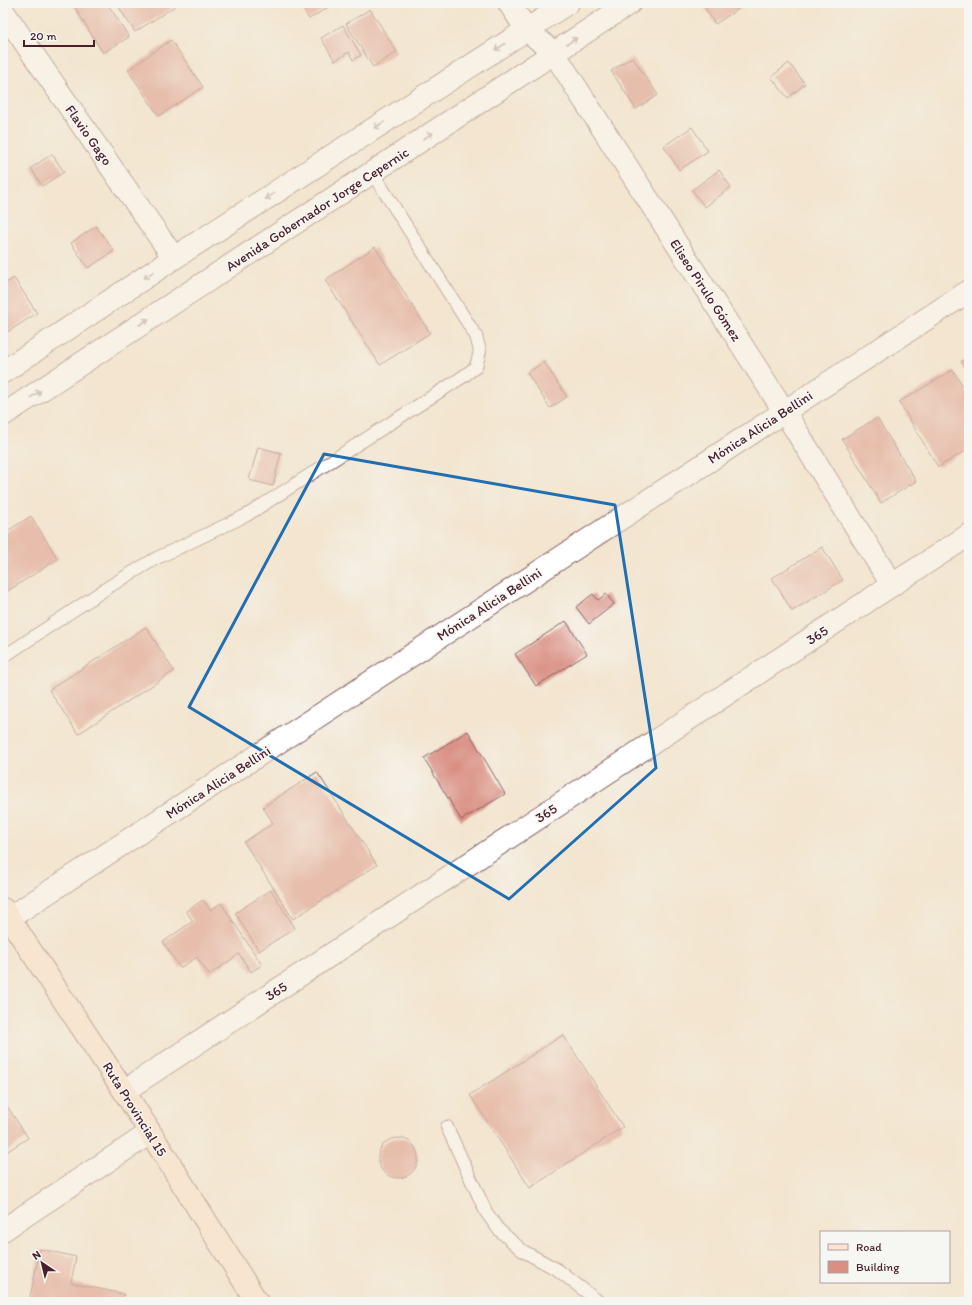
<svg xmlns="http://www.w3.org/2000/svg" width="972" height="1305" viewBox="0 0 972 1305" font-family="Itim,sans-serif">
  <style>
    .building { fill: #da8f82 }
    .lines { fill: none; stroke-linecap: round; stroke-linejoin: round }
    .service-casing { stroke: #856465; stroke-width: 14 }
    .minor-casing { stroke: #856465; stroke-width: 24 }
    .secondary-casing { stroke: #856465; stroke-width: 24 }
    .service { stroke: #fff; stroke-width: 12 }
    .minor { stroke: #fff; stroke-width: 22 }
    .secondary { stroke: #fde4d1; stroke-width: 22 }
    .oneway { stroke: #ae9aa0 }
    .marked { fill: none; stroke: #1f6fb2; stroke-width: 3; stroke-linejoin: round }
    .labels { text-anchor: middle; stroke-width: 3; stroke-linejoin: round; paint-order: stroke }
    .street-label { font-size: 14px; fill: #4a1f2b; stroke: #f6f6f2 }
  </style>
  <rect width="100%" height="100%" fill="#f6f6f2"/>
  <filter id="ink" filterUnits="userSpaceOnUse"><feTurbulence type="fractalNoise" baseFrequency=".025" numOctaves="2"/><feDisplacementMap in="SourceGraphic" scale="8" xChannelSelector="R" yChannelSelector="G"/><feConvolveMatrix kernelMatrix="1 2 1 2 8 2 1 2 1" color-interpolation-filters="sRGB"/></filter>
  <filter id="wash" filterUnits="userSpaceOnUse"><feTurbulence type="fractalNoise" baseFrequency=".012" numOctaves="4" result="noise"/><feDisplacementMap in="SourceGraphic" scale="16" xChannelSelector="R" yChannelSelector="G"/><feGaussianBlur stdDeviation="0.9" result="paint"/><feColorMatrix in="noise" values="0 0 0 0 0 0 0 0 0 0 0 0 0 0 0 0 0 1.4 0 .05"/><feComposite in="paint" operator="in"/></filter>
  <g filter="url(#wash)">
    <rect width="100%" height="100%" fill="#f3e5d0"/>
    <g id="blocks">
      <!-- building -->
      <g class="building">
        <path d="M72 3H107L129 37 103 53Z"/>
        <path d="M116 3H180L135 32Z"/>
        <path d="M299 3H335L309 19Z"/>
        <path d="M702 3H742L743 6 715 24Z"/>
        <path d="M370 9 397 52 373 67 346 24Z"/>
        <path d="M343 25 361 55 353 60 349 52 335 61 321 38Z"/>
        <path d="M171 40 203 87 159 116 128 70Z"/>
        <path d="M632 57 658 95 636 109 611 71Z"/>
        <path d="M789 63 805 84 788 98 771 77Z"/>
        <path d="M692 127 708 151 679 170 664 146Z"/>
        <path d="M52 154 64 172 42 186 31 168Z"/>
        <path d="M719 170 731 187 705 207 692 190Z"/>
        <path d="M96 226 114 251 88 268 71 243Z"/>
        <path d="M375 247 430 333 380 365 325 280Z"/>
        <path d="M14 278 37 313 3 335V285Z"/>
        <path d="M969 357V374L961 362Z"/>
        <path d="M544 362 567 397 550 408 527 373Z"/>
        <path d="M953 370 969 396V449L938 467 899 402Z"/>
        <path d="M877 418 916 481 881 503 842 439Z"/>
        <path d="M258 447 281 453 273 486 249 480Z"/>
        <path d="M31 516 58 559 3 594V534Z"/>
        <path d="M822 547 843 580 792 611 772 578Z"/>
        <path d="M593 594 598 600 606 594 614 604 589 624 576 607Z"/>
        <path d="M566 621 587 654 536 686 515 654Z"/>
        <path d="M146 627 174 671 78 734 49 690Z"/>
        <path d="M468 731 505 794 461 820 424 758Z"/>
        <path d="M317 772 377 865 293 919 244 842 273 823 263 807Z"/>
        <path d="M271 890 295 928 259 951 235 913Z"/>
        <path d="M203 900 210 910 221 903 262 965 251 972 239 954 209 975 197 957 180 968 163 942 193 921 186 911Z"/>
        <path d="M563 1035 623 1127 530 1188 470 1095Z"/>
        <path d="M3 1100 28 1138 3 1154Z"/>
        <circle cx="398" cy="1158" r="20"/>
        <path d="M40 1249 76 1257 71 1283 124 1294 122 1302H29Z"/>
      </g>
    </g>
  </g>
  <g filter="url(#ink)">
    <use href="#blocks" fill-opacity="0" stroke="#856465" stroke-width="1"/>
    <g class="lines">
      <!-- service casing -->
      <g class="service-casing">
        <g id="service">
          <path d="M3 657 110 586 155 559 247 515 461 378 476 367 480 351 476 336 372 172"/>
          <path d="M447 1127 486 1212 499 1230 523 1251 558 1270 599 1302"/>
        </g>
      </g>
      <!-- minor casing -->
      <g class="minor-casing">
        <g id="minor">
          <path d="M509 3 527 30 554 53 784 411 892 585"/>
          <path d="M3 11 174 258"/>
          <path d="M3 372 174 258 568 3"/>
          <path d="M3 415 630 3"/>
          <path d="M3 922 969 291"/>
          <path d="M124 1091 892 585 969 535"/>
          <path d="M3 1230 150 1133"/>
        </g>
      </g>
      <!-- secondary casing -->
      <g class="secondary-casing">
        <path id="secondary" d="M3 909 124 1091 257 1302"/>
      </g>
      <!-- service -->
      <use href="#service" class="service"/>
      <!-- minor -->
      <use href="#minor" class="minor"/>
      <!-- secondary -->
      <use href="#secondary" class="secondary"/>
    </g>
    <!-- one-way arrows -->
    <defs><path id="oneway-shaft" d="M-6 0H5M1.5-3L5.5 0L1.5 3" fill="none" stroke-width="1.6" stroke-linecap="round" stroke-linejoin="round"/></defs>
    <g class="oneway">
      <use href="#oneway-shaft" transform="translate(572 41) rotate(-33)"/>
      <use href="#oneway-shaft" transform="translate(500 47) rotate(147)"/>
      <use href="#oneway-shaft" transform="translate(379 125) rotate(147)"/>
      <use href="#oneway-shaft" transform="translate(428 136) rotate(-33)"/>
      <use href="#oneway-shaft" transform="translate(270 196) rotate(147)"/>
      <use href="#oneway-shaft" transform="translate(149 275) rotate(146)"/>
      <use href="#oneway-shaft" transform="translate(144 322) rotate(-33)"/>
      <use href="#oneway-shaft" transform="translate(36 394) rotate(-33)"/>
    </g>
  </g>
  <!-- marked area -->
  <path d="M0 0H972V1305H0ZM324 454 615 505 656 768 509 899 189 707Z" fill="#f3e5d0" fill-opacity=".55" fill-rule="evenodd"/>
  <path class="marked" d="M324 454 615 505 656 768 509 899 189 707Z"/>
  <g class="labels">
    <!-- street labels -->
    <g class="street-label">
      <text transform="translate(89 135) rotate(55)" y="5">Flavio Gago</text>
      <text transform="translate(317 209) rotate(-33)" y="5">Avenida Gobernador Jorge Cepernic</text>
      <text transform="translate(706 290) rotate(57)" y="5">Eliseo Pirulo Gómez</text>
      <text transform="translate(760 427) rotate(-33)" y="5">Mónica Alicia Bellini</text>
      <text transform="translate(489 604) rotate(-33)" y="5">Mónica Alicia Bellini</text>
      <text transform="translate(817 635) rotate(-33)" y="5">365</text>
      <text transform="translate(218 782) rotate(-33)" y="5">Mónica Alicia Bellini</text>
      <text transform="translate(546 813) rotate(-33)" y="5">365</text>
      <text transform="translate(276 991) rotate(-33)" y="5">365</text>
      <text transform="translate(135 1109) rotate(58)" y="5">Ruta Provincial 15</text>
    </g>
  </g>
  <!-- margin -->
  <rect width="972" height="1305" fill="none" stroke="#f6f6f2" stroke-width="16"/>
  <!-- legend -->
  <rect x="820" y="1231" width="130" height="52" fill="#f6f6f2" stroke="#b1a0a2"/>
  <rect x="828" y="1244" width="20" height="6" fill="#fde4d1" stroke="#b1a0a2"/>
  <text x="856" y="1251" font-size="12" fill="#4a1f2b">Road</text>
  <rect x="828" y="1261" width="20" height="12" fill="#da8f82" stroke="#b1a0a2"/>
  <text x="856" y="1271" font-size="12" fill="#4a1f2b">Building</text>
  <!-- north arrow -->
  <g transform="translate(42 1263) rotate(325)" stroke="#f6f6f2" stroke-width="3" paint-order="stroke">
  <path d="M0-3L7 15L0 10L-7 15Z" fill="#4a1f2b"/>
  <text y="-6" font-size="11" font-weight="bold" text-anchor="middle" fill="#4a1f2b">N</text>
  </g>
  <!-- scale -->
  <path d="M24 40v6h70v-6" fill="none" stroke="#4a1f2b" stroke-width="2"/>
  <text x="30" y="40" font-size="12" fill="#4a1f2b" stroke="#f6f6f2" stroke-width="3" paint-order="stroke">20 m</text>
</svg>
